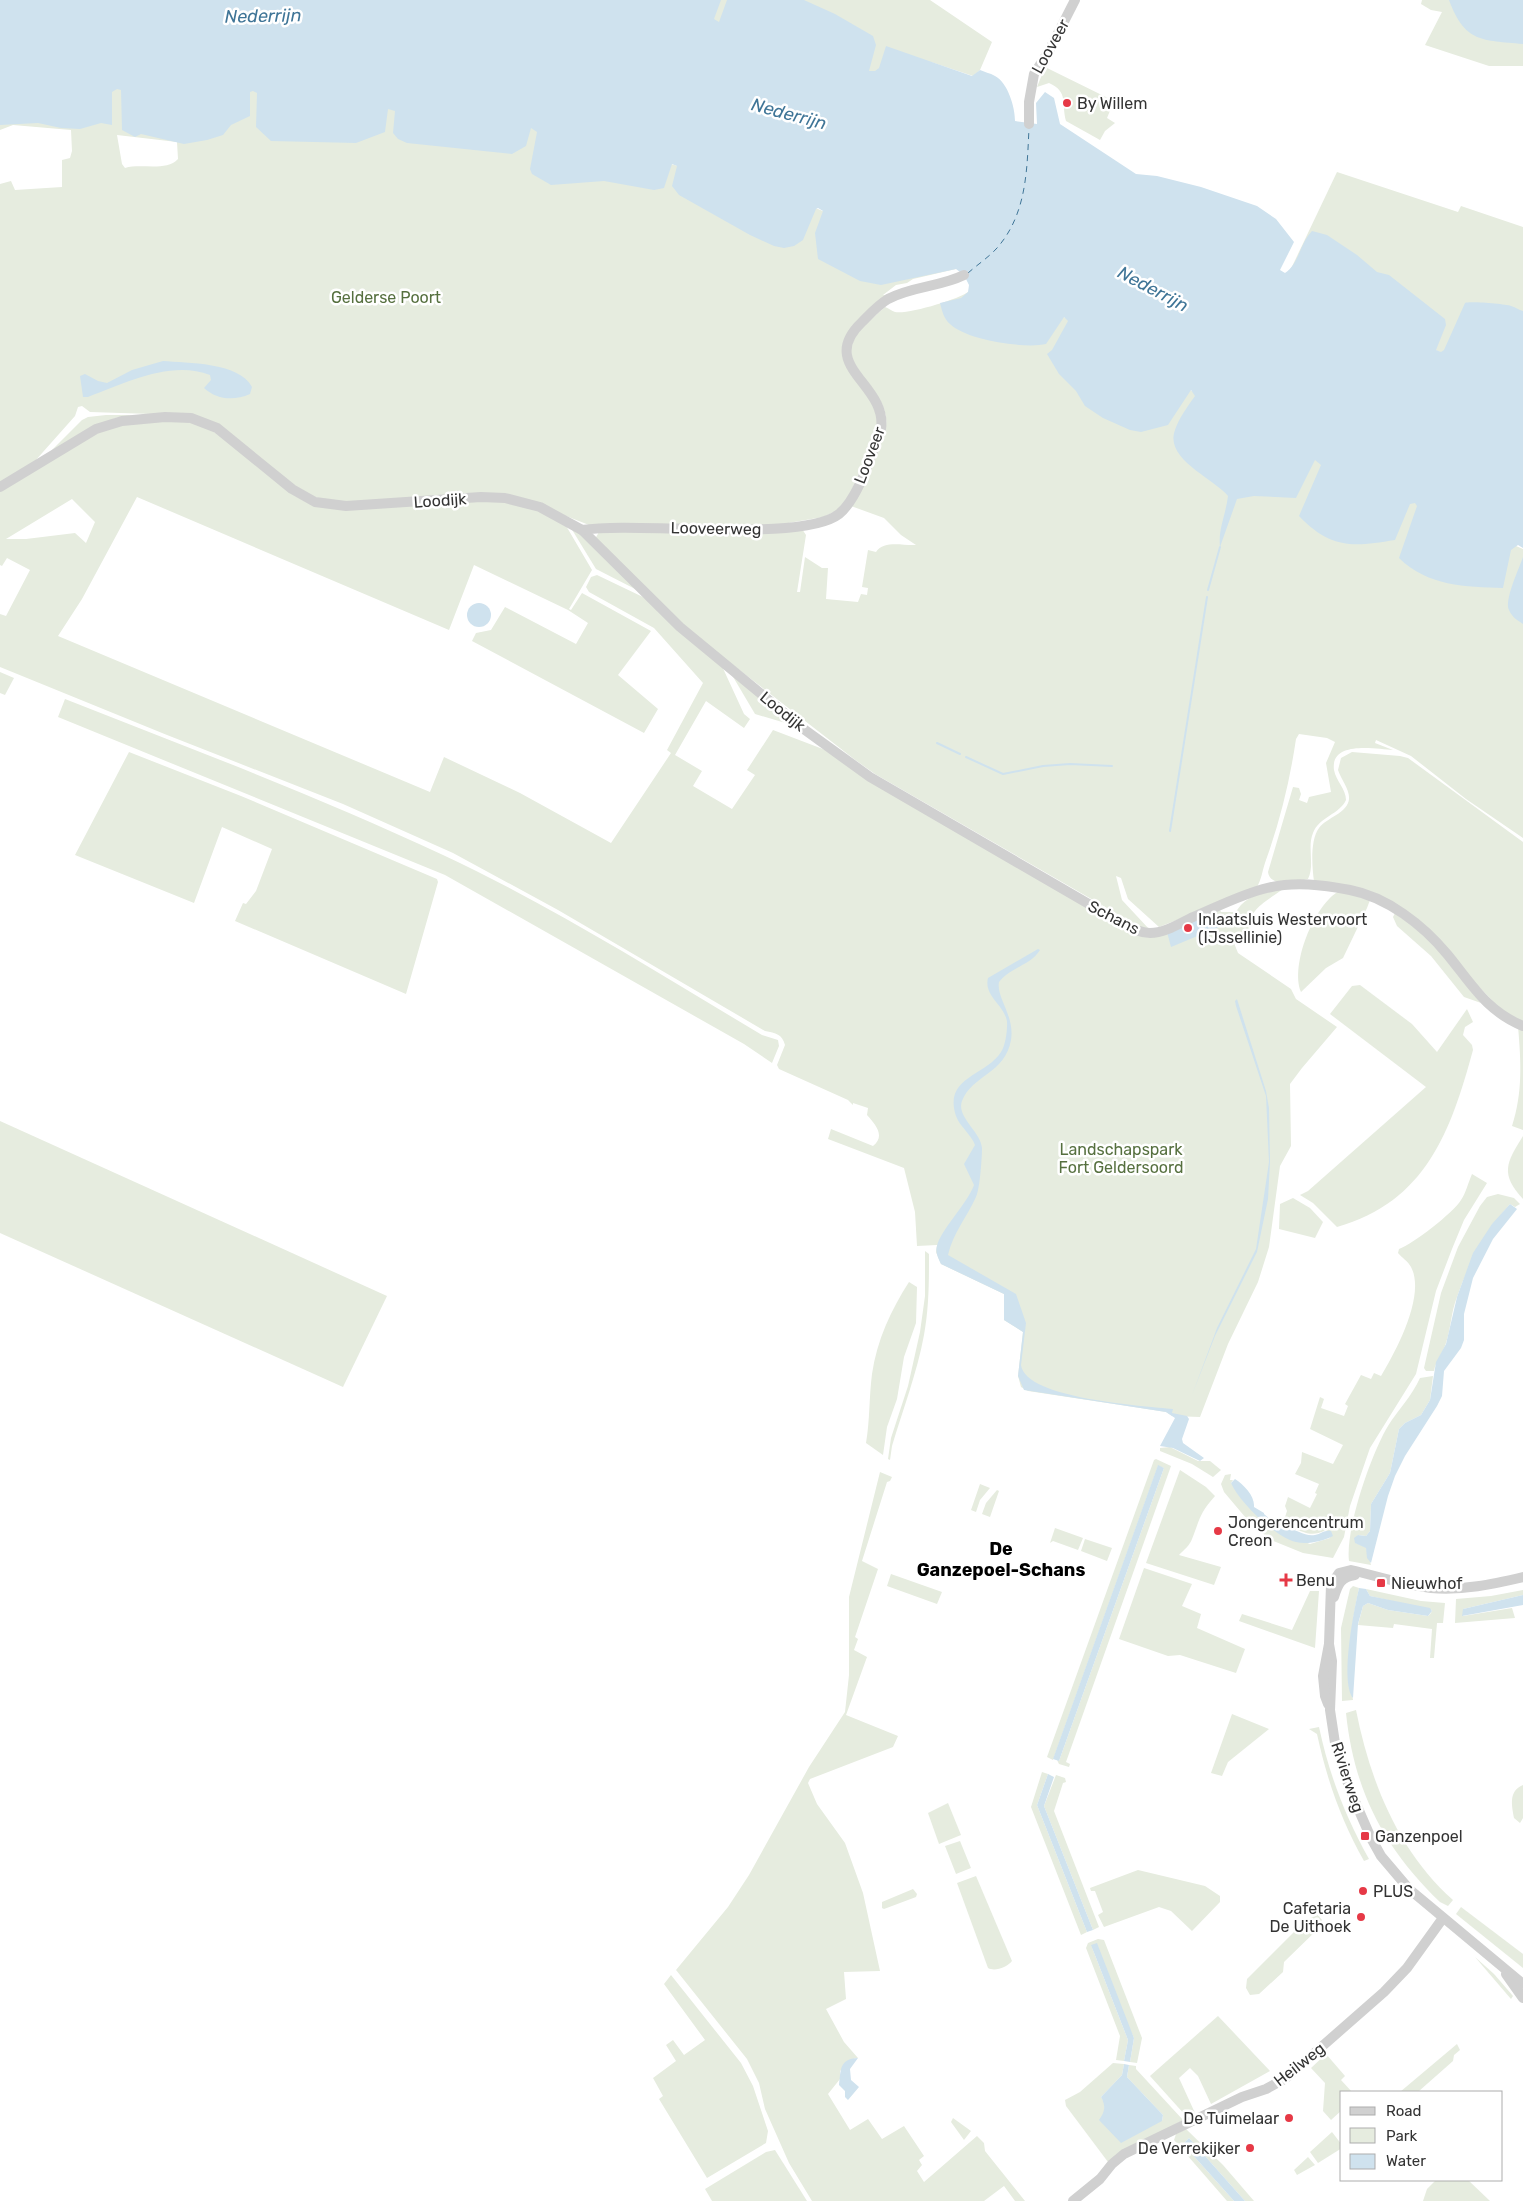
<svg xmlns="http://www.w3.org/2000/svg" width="1523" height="2201" viewBox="0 0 1523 2201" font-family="Rubik,sans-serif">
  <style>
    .green { fill: #e6ecdf; fill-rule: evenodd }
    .water { fill: #cfe2ee }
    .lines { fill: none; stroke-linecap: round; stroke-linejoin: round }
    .stream { stroke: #cfe2ee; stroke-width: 2 }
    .ferry { stroke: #3f7597; stroke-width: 1; stroke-dasharray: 6 5; stroke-linecap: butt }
    .minor { stroke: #d0d0d0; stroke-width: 10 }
    .poi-dot { fill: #e63946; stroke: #fff; stroke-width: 2 }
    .labels { text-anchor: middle; stroke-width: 5; stroke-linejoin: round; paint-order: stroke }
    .street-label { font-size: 16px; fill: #333; stroke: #fff }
    .poi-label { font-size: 16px; fill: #333; stroke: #fff; text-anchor: start }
    .park-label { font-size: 16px; fill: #56703f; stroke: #fff }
    .water-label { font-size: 18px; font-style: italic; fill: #3f7597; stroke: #fff }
    .neighbourhood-label { font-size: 18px; font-weight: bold; fill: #000; stroke: #fff }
  </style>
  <rect width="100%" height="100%" fill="#fff"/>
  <!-- green -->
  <g class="green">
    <path d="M618 0H930L992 42 980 70 973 76 931 62 920 89Z"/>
    <path d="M1422 0H1523V66H1489L1425 45 1442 12 1431 10 1421 4Z"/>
    <path d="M1045 67 1114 101 1107 118 1115 123 1105 131 1100 140 1066 121C1061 103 1069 92 1049 83L1037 87Z"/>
    <path d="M119 88 254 91 533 128 671 164 818 209 956 269 913 279 907 283 896 285 883 295H888L845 339 880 423 850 494 838 510 823 517 771 526 589 525 523 499 339 504 305 494 221 428 152 414 90 412 82 406 78 407 75 416 35 461 0 483V184L11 181 15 190 62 187V160L70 158 72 151 71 130 13 125 0 130V92ZM117 135 177 142 178 159C166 172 141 163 125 168L122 164Z"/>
    <path d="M1337 172 1458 212 1461 206 1523 227V384L1435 350 1288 275Z"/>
    <path d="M968 292 1064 317 1190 390 1317 460 1523 549V838L1466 799 1411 756 1376 740 1375 743 1393 750C1376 749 1330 740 1334 770 1336 781 1346 789 1346 800 1340 814 1319 817 1313 833 1307 847 1315 865 1308 879 1297 882 1270 888 1268 872L1293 787 1299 788 1301 794 1299 800 1307 803 1309 797 1331 792 1326 763 1335 742 1327 738 1299 734 1296 739C1290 780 1280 821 1266 860 1262 871 1262 879 1256 889L1159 927 1128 899 1121 878 1116 876 1122 900 1149 929 1145 930 875 774 854 759 693 634 595 539 599 532 802 529 806 535 797 592H800L805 557 822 568H828L826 599 858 602 861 594 867 595 868 588 862 587 868 550 876 552C884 540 903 546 916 545L901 535 884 518 851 506 886 426C890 396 854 377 850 349L858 331 885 307C888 308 892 311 895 312 907 315 959 299 968 292Z"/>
    <path d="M106 415H134L115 418 50 452 82 420 88 417Z"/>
    <path d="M176 420 204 425 322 506 497 500 537 509 565 524 592 570 569 609 571 610 582 593 651 631 618 675 658 709 644 733 472 641 476 633 491 630 505 607 576 644 588 623 568 610 474 565 449 630 137 497 82 599 58 636 430 792 444 757 520 793 611 843 671 753 667 750 703 683 654 628 589 592 586 587 591 577 597 575 645 598 721 664 744 714 750 719 744 728 706 701 675 755 702 771 693 786 732 809 755 775 747 770 773 730 828 751 1140 935 1220 910 1221 912H1236C1246 894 1264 893 1283 889 1267 901 1242 912 1251 936L1234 943 1238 953 1291 989 1296 999 1337 1027 1302 1068 1290 1084 1291 1146 1280 1166 1269 1247 1258 1282 1228 1344 1200 1417 1172 1416 1166 1412 1147 1409 1028 1391 1021 1387 1018 1376 1023 1332 1004 1320V1294L941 1264 936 1252 937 1245 917 1246 915 1212 904 1168 828 1139 831 1129 873 1146C886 1136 875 1124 867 1115L868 1108 853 1103V1105L848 1100 779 1069 777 1065 785 1045C782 1034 776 1033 765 1031L558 910 453 853 343 804 167 735 0 667V614L6 616 30 570 7 558 2 566 0 565V490L61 451 116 424ZM72 499 95 522 86 543 75 533 26 539H6Z"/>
    <path d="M573 527 639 591 596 569 571 528Z"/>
    <path d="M729 670 799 727 755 714Z"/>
    <path d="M0 672 14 678 5 695 0 693Z"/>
    <path d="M65 699C192 749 320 797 443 855 554 907 658 973 762 1035L778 1040 779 1046 772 1063 744 1044 445 875 58 717Z"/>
    <path d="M129 752 241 796 437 879 438 882 406 994 235 921 243 903 246 904 256 891 272 849 222 827 194 903 75 855Z"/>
    <path d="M1352 752 1400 756 1408 758 1523 842V1024L1507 1016 1410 915 1314 881C1312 867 1310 840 1319 828 1326 818 1348 813 1349 799 1350 790 1341 779 1338 770L1341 758Z"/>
    <path d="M1339 891 1370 900 1367 908 1343 958 1326 968 1301 992C1290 965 1314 905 1339 891Z"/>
    <path d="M1395 913 1425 934 1481 1003 1464 997 1431 956 1397 926 1393 917Z"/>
    <path d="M1360 985 1412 1024 1437 1052 1467 1009 1473 1022 1465 1027 1463 1035 1472 1045 1473 1050C1451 1131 1426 1202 1337 1227L1313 1203 1300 1195 1308 1191 1426 1087 1330 1014 1352 986Z"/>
    <path d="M1518 1026 1523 1027V1130L1512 1126C1523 1092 1521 1062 1518 1026Z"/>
    <path d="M0 1121 387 1296 343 1387 0 1233Z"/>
    <path d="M1523 1136V1199C1500 1174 1506 1163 1523 1136Z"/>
    <path d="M1472 1174 1487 1183 1464 1220 1452 1249 1436 1291 1416 1374 1370 1448 1350 1506 1344 1537 1333 1558 1303 1553 1271 1540 1251 1524 1224 1492 1221 1484 1225 1475 1231 1474 1230 1480H1233L1231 1483 1276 1531 1310 1544 1330 1538 1326 1530C1312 1537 1307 1533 1294 1529 1290 1528 1285 1529 1281 1529L1287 1511 1285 1506 1288 1497 1310 1508 1317 1494 1315 1493 1319 1484 1295 1474 1301 1463 1302 1452 1333 1464 1343 1445 1310 1429 1320 1397 1324 1399 1321 1408 1344 1416 1348 1406 1345 1404 1361 1375 1371 1379 1374 1373 1381 1376C1396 1351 1426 1295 1411 1267 1408 1261 1402 1258 1398 1253L1399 1249C1413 1244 1453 1213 1461 1200 1466 1193 1468 1183 1472 1174Z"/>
    <path d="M1498 1194 1514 1198 1520 1204 1515 1207 1510 1204C1485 1232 1469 1262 1457 1297 1451 1312 1451 1328 1446 1343 1443 1353 1436 1360 1434 1371H1426L1424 1368 1441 1293 1458 1247 1480 1206 1487 1197Z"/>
    <path d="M1293 1198 1310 1208 1323 1222 1315 1238 1279 1229 1280 1204Z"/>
    <path d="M925 1251 929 1254C929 1281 929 1308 924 1335 917 1373 903 1409 892 1446L890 1460 888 1459 891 1438 908 1386 920 1332 925 1296Z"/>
    <path d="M909 1282 917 1287 916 1323 904 1357 897 1399 887 1427 883 1455 866 1443C870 1420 869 1397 872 1374 877 1340 891 1310 909 1282Z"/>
    <path d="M1433 1376 1430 1400 1421 1415 1405 1423 1399 1429 1390 1473 1371 1504 1370 1531 1366 1536 1358 1535 1356 1543 1366 1547 1371 1565 1349 1561C1345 1530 1371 1454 1388 1426 1398 1410 1412 1396 1420 1378Z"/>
    <path d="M1170 1447 1198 1461H1210L1221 1470 1213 1477 1192 1464 1160 1451V1448Z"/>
    <path d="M1156 1459 1171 1466 1066 1762 1070 1764 1069 1767 1059 1764 1057 1760 1059 1761 1164 1468 1158 1466 1053 1760 1047 1757 1154 1460Z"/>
    <path d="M1180 1470 1206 1487 1215 1496C1199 1514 1200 1519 1192 1539 1190 1545 1184 1550 1179 1555L1221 1567 1214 1585 1146 1563Z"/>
    <path d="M880 1472 892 1477 890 1481 887 1482 862 1561 878 1569 855 1637 858 1639 854 1650 867 1657 846 1715 898 1736 893 1747 810 1779 808 1783 817 1804 845 1843 863 1893 880 1971 844 1972 846 1999 826 2009 844 2042 858 2058H855L840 2071V2079L828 2094 850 2130 868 2119 882 2139 904 2126 924 2156 919 2160 922 2165 917 2171 924 2182 977 2136 984 2143 985 2151 1025 2201H1015L1004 2186 984 2201H812L789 2163 765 2109 759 2083 747 2059 676 1970 728 1907 749 1875 809 1767 845 1712 849 1675V1597Z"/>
    <path d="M980 1484 990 1488 980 1500 976 1512 971 1510Z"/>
    <path d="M997 1490 999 1491 990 1517 982 1514 986 1503Z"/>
    <path d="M1055 1528 1083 1538 1078 1550 1053 1541 1050 1543Z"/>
    <path d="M1085 1539 1112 1548 1107 1561 1081 1551Z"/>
    <path d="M1144 1568 1192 1584 1182 1606 1201 1614 1197 1628 1245 1649 1236 1673 1180 1655 1168 1656 1119 1639Z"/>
    <path d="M891 1574 942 1592 937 1604 887 1586Z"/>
    <path d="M1353 1586 1359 1588C1351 1625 1346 1663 1353 1700L1342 1701 1341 1628 1350 1589Z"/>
    <path d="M1366 1589 1421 1601 1445 1603 1443 1623H1437L1434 1658H1430L1432 1629 1394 1624 1393 1628 1358 1625 1363 1606 1368 1603 1388 1610 1428 1616 1431 1613 1432 1610 1370 1596Z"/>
    <path d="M1523 1590V1595L1463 1609V1616L1512 1608 1515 1618 1455 1623 1456 1599 1491 1596Z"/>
    <path d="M1310 1591H1319L1315 1648 1239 1621 1242 1614 1292 1630Z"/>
    <path d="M1356 1710C1370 1781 1398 1851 1453 1900L1448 1906 1440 1902C1384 1848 1354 1791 1346 1713Z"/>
    <path d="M1232 1714 1269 1729 1228 1762 1222 1776 1211 1773Z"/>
    <path d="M1319 1727C1329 1774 1345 1816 1369 1859L1364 1861C1341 1820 1327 1780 1317 1734L1309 1729Z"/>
    <path d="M1042 1772 1048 1774 1037 1805 1087 1932 1081 1935 1031 1807Z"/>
    <path d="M1056 1775 1065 1778 1066 1782 1063 1783 1054 1811 1099 1927 1093 1930 1044 1806Z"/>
    <path d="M1523 1785V1818L1520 1823 1514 1818C1512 1806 1508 1791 1523 1785Z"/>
    <path d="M948 1803 961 1835 939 1844 928 1813Z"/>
    <path d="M960 1841 971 1868 956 1874 945 1846Z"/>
    <path d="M1138 1870 1205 1886 1220 1896V1902L1192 1931 1171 1911 1159 1907 1104 1927 1098 1915 1103 1912 1095 1891H1091L1090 1888Z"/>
    <path d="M976 1876 1012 1961C1007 1967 995 1972 988 1968L957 1883Z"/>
    <path d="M913 1889 917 1894 916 1897 884 1909 882 1908V1902Z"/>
    <path d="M1461 1907 1523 1954V1968L1456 1914Z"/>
    <path d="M1318 1915 1322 1920 1320 1927 1284 1962 1283 1972 1259 1994 1250 1995 1246 1988 1247 1979 1307 1919Z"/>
    <path d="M1098 1939 1104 1940 1142 2038 1137 2063 1130 2062 1134 2038 1091 1945 1128 2040 1124 2061 1116 2060 1120 2036 1086 1948 1088 1943Z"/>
    <path d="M1475 1957 1494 1974 1513 1996 1511 1999Z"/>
    <path d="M671 1975 741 2063 753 2086 768 2131 766 2143 707 2178 659 2099 663 2096 653 2078 676 2061 666 2045 673 2040 684 2055 705 2040 664 1984Z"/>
    <path d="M1218 2016 1270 2071 1211 2104 1198 2076 1190 2068 1179 2078 1195 2113 1186 2116 1150 2076Z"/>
    <path d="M1457 2044 1460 2050 1454 2055 1453 2061 1419 2091 1400 2092Z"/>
    <path d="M1326 2054 1345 2076 1341 2080 1352 2092H1342V2110L1331 2120 1323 2111 1325 2083 1311 2068Z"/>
    <path d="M1113 2063 1124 2064 1122 2075 1101 2097 1105 2104 1104 2113 1162 2121 1163 2115 1127 2077 1129 2065 1136 2066V2069L1183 2120 1108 2162 1066 2106 1065 2100 1080 2092Z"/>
    <path d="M953 2118 971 2131 964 2140 951 2122Z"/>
    <path d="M1186 2129 1223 2165 1254 2201H1245L1189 2138 1183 2144 1234 2201H1227L1174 2140 1176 2134Z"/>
    <path d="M1332 2132 1342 2145V2148L1318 2163 1310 2152Z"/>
    <path d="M775 2150 807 2201H712L705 2189 766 2152Z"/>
    <path d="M1308 2157 1315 2165 1297 2175 1294 2170Z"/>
    <path d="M1436 2180H1468L1490 2201H1423L1427 2189Z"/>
  </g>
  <!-- water -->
  <g class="water">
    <path d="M0 0H721L714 19 719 22 727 0H804L835 14 873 36 876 45 869 71H875L879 68 886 46 972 76 980 70C984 72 990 73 995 76 1008 83 1015 107 1015 121L1037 124 1036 103 1045 92 1054 98 1060 124 1136 174 1157 176 1201 187 1257 206 1276 219 1294 242 1280 270 1285 273C1299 264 1300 243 1312 231L1327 235 1357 255 1377 272 1389 275 1445 319 1446 325 1436 350 1441 352 1444 350 1465 303C1470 301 1505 304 1511 306 1515 307 1519 310 1523 311V548L1518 545 1511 550 1503 588C1466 587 1427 586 1399 558L1417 506 1415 503 1410 504 1395 540C1352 547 1331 549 1299 516L1321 465 1315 460 1296 498 1254 496 1237 499 1220 547C1218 529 1226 514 1228 496 1213 478 1164 459 1175 430 1179 418 1188 406 1195 396L1191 390 1168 425 1141 432 1130 430 1103 418 1085 406 1076 391 1059 374 1047 354 1052 350 1068 321 1064 317 1046 344C1025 349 966 340 950 324 944 319 942 311 940 303L961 298 968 292 969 285 964 275 956 269 881 285 860 281 818 259 815 233 823 211 818 208 816 209 803 240 794 246 784 248 774 246 750 235 679 195 672 186 677 166 672 164 664 188 654 190 604 181 551 185 532 174 530 169 537 132 531 128 526 146 512 154 407 143 398 139 393 133 395 111 388 109 385 132 356 143 271 141 256 127 257 93 253 91 250 92V116L231 125 223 135 207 140 184 144 141 134 135 137 122 130 121 90 117 89 112 92V125L101 123 80 129 61 128 38 123 0 125Z"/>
    <path d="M1449 0H1523V44C1482 40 1465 43 1449 0Z"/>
    <path d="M163 361C187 363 239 362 252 387L250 394C234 401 217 400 204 388L211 380 210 375C171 360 125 383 88 397H83L80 376 85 374 98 381 107 383 132 370Z"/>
    <path d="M1523 557V624C1517 620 1512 617 1509 610 1504 600 1519 569 1523 557Z"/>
    <circle cx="479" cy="615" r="12"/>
    <path d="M1212 913 1219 927 1171 947 1167 932Z"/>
    <path d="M1038 949 1040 950C1030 966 1010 967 999 982 996 997 1015 1016 1011 1040 1005 1074 972 1075 962 1101 956 1117 981 1132 982 1148 982 1157 980 1189 976 1197 967 1217 953 1233 948 1255L1016 1294 1026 1323 1021 1365C1025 1399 1145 1406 1173 1409L1172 1413 1187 1416 1189 1419 1182 1439 1183 1443 1204 1458 1200 1461 1173 1448 1160 1446 1175 1418 1166 1412 1024 1390 1018 1376 1023 1332 1004 1320V1294L941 1264C938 1258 935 1252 937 1246 940 1231 967 1204 974 1185L964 1164 975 1145C971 1134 960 1127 956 1116 943 1077 986 1076 1001 1052 1005 1046 1007 1033 1007 1026 1009 1007 983 998 988 978Z"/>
    <path d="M1237 999 1266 1091 1269 1108 1270 1162 1268 1199 1257 1252 1215 1336 1192 1395 1217 1328 1256 1249 1269 1162 1266 1096 1236 1006 1235 1001Z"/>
    <path d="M1510 1204 1517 1209 1493 1239 1473 1278 1464 1314V1340L1461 1348 1444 1371 1442 1396 1437 1406 1405 1456 1395 1476 1388 1496 1371 1563 1367 1558 1366 1548 1355 1543 1354 1538 1358 1535 1366 1536 1370 1531 1371 1504 1390 1473 1399 1429 1405 1423 1421 1415 1430 1400 1436 1362 1446 1344 1457 1297 1473 1253 1492 1224Z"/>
    <path d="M1158 1465 1164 1468 1059 1761 1053 1759Z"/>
    <path d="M1235 1479C1244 1485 1255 1496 1254 1507L1264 1513V1514L1282 1529C1296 1527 1303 1537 1315 1535 1321 1534 1324 1530 1331 1531L1333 1536C1323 1541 1307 1545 1296 1542 1274 1536 1240 1503 1231 1483Z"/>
    <path d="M1359 1588 1366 1589 1370 1596 1430 1608 1432 1611 1428 1616 1388 1610 1368 1603 1363 1606 1358 1624 1353 1698C1340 1680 1354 1610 1359 1588Z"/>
    <path d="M1523 1595V1605L1462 1616 1463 1609Z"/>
    <path d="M1048 1774 1054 1777 1044 1806 1093 1930 1087 1932 1037 1805Z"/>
    <path d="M1097 1943 1134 2038 1130 2062 1124 2061 1128 2040 1091 1945Z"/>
    <path d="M858 2058 850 2069 851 2080 859 2087 848 2100 845 2097V2091L839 2085C841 2070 839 2059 858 2058Z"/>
    <path d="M1124 2064 1129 2065 1127 2077 1163 2115 1162 2121 1121 2143 1099 2120C1105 2112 1106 2106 1101 2097L1122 2075Z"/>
    <path d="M1189 2138 1245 2201H1234L1183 2144Z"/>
  </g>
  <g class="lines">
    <!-- stream -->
    <g class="stream">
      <path d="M1208 590 1220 547"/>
      <path d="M937 743 960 754"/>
      <path d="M966 757 1003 774 1043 766 1070 764 1112 766"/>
      <path d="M1170 831 1207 597"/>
    </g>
    <!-- ferry -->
    <path class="ferry" d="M968 273C977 265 989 257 997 248 1027 214 1027 169 1029 128"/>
    <!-- minor -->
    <g class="minor">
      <path d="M1029 124V102L1034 74 1049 51 1075 0"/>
      <path d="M0 487 96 429 122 421 165 417 191 418 217 428 292 489 315 502 346 506 481 497 505 498 540 507 582 530 680 627 805 730 870 777 1125 925C1133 929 1141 933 1150 933 1165 933 1180 923 1193 917 1217 907 1242 894 1267 888 1295 881 1323 885 1350 890 1387 897 1423 925 1447 954 1471 983 1486 1011 1523 1026"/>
      <path d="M582 530C638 521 802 543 839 514 859 498 872 452 881 429 888 384 816 366 862 322 870 314 878 305 888 299 912 286 940 287 964 275"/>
      <path d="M1334 1597C1338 1584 1341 1577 1355 1575"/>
      <path d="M1329 1644 1332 1661 1330 1710 1335 1743 1350 1790 1371 1838 1381 1856 1409 1889 1523 1984"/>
      <path d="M1328 1704 1325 1696 1323 1676 1329 1644 1331 1585 1339 1573 1351 1570C1377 1576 1404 1585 1431 1588 1462 1591 1493 1584 1523 1577"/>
      <path d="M1506 1974 1523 1998"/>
      <path d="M1073 2201 1100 2179 1112 2164 1124 2154 1242 2097 1266 2089 1286 2078 1384 1992 1407 1968 1443 1918"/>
    </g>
  </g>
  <!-- markers -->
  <g class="poi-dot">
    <circle cx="1067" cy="103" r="5"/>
    <circle cx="1188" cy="928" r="5"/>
    <circle cx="1218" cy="1531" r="5"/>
    <path d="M1283.5 1572.5h5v5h5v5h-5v5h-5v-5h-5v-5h5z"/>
    <rect x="1376" y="1578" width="10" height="10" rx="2.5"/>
    <rect x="1360" y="1831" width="10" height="10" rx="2.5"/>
    <circle cx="1363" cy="1891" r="5"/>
    <circle cx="1361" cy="1917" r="5"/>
    <circle cx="1289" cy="2118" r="5"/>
    <circle cx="1250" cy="2148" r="5"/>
  </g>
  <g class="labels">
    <!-- street labels -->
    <g class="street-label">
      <text transform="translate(1050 46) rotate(-61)" y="6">Looveer</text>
      <text transform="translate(869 455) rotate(-69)" y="6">Looveer</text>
      <text transform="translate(440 500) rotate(-4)" y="6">Loodijk</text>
      <text transform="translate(716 528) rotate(1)" y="6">Looveerweg</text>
      <text transform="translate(783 711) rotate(39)" y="6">Loodijk</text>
      <text transform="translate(1114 917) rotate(27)" y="6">Schans</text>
      <text transform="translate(1348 1777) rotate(72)" y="6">Rivierweg</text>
      <text transform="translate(1299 2064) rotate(-38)" y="6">Heilweg</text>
    </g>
    <!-- poi labels -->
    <g class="poi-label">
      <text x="1077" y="109">By Willem</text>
      <text x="1198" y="925">Inlaatsluis Westervoort<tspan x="1198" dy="18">(IJssellinie)</tspan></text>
      <text x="1228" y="1528">Jongerencentrum<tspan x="1228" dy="18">Creon</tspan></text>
      <text x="1296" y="1586">Benu</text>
      <text x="1391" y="1589">Nieuwhof</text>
      <text x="1375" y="1842">Ganzenpoel</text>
      <text x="1373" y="1897">PLUS</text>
      <text x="1351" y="1914" text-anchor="end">Cafetaria<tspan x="1351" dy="18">De Uithoek</tspan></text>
      <text x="1279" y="2124" text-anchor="end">De Tuimelaar</text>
      <text x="1240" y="2154" text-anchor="end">De Verrekijker</text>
    </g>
    <!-- park labels -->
    <g class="park-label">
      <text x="386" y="303">Gelderse Poort</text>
      <text x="1121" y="1155">Landschapspark<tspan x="1121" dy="18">Fort Geldersoord</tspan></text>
    </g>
    <!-- water labels -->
    <g class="water-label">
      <text transform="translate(263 16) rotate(-1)" y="6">Nederrijn</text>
      <text transform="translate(789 114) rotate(15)" y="6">Nederrijn</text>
      <text transform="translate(1153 289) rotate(28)" y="6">Nederrijn</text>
    </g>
    <!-- neighbourhood labels -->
    <g class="neighbourhood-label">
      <text x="1001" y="1555">De<tspan x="1001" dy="21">Ganzepoel-Schans</tspan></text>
    </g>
  </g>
  <!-- legend -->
  <rect x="1340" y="2091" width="162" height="90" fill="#ffffff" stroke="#adadad"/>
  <rect x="1350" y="2107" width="25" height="8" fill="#d0d0d0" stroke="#adadad"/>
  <text x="1386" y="2116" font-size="15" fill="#333333">Road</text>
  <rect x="1350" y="2128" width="25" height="15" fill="#e6ecdf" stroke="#adadad"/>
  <text x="1386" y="2141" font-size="15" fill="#333333">Park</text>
  <rect x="1350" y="2154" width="25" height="15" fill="#cfe2ee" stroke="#adadad"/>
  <text x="1386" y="2166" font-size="15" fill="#333333">Water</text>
</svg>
